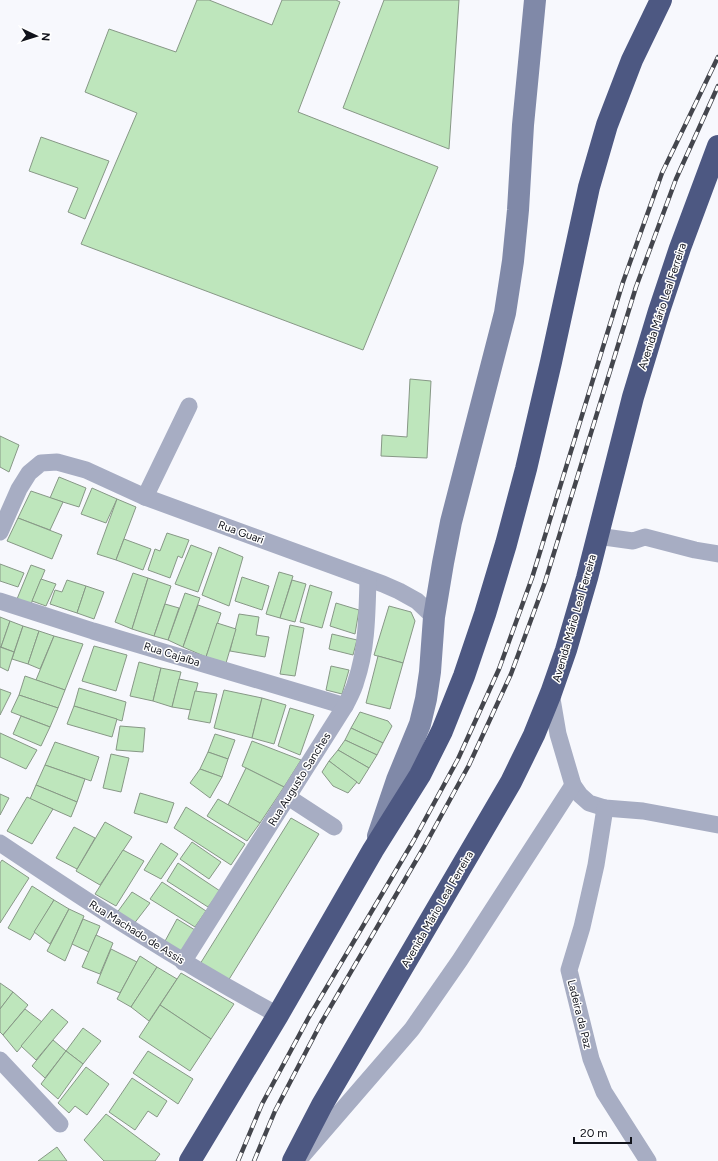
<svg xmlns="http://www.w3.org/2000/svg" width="718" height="1161" viewBox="0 0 718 1161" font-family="Figtree,sans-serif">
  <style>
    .building { fill: #bee6bc; stroke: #879886 }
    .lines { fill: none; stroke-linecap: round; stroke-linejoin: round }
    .street { stroke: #a7adc3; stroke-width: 17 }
    .secondary { stroke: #8089a8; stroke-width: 22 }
    .highway { stroke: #4d5882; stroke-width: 22 }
    .rail-casing { stroke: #44464d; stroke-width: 4.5 }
    .rail { stroke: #fff; stroke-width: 3; stroke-dasharray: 9; stroke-linecap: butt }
    .labels { text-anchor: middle; stroke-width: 3; stroke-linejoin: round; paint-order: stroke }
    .street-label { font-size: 11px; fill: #11131b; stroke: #fff }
  </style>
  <rect width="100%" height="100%" fill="#f7f8fd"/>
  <!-- building -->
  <g class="building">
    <path d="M197 0H209L272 25 282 0H336L340 2 298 112 438 167 363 350 81 244 137 113 85 92 109 29 176 52Z"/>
    <path d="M384 0H459L449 149 343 108Z"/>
    <path d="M41 137 109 161 85 219 68 212 78 188 29 171Z"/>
    <path d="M410 379 431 381 427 458 381 456 382 435 407 437Z"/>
    <path d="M0 436 19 445 9 472 0 467Z"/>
    <path d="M59 477 86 488 79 507 50 498Z"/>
    <path d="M92 488 117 499 106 523 81 514Z"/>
    <path d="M31 491 63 502 50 530 18 518Z"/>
    <path d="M117 499 136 507 116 560 97 554Z"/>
    <path d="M18 518 62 535 52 559 7 541Z"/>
    <path d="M167 533 189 540 182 558 178 556 170 578 148 570 155 549 160 551Z"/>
    <path d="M124 539 151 549 143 570 116 560Z"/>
    <path d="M191 545 212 553 198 592 175 584Z"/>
    <path d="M219 547 243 557 229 606 202 595Z"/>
    <path d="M0 564 24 573 18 587 0 581Z"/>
    <path d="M31 565 45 570 31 604 17 599Z"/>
    <path d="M279 572 293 576 280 618 266 614Z"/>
    <path d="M133 573 148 578 132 629 115 622Z"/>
    <path d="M242 577 269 586 262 610 235 601Z"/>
    <path d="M148 578 171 586 154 636 132 629Z"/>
    <path d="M41 579 56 584 46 606 32 601Z"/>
    <path d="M67 580 86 586 77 613 50 604 55 590 62 592Z"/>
    <path d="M292 580 306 584 295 622 280 618Z"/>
    <path d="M310 585 332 592 322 628 300 622Z"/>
    <path d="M86 586 104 592 94 619 77 613Z"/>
    <path d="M185 593 200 598 183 647 168 640Z"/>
    <path d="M336 603 359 610 355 634 330 626Z"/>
    <path d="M165 604 179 608 168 640 154 636Z"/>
    <path d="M198 605 221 613 206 657 183 647Z"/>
    <path d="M389 606 411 612 415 621 403 663 374 655Z"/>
    <path d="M239 614 259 617 256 635 269 637 265 657 230 651Z"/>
    <path d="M0 617 10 621 1 647H0Z"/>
    <path d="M10 621 23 626 14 652 1 647Z"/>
    <path d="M217 623 236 629 226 663 206 657Z"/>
    <path d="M290 625 304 628 295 676 280 674Z"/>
    <path d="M23 626 39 631 28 664 12 659Z"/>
    <path d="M39 631 54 636 40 669 28 664Z"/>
    <path d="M332 634 357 640 353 655 329 649Z"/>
    <path d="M54 636 83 644 65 690 36 680Z"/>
    <path d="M94 646 127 655 116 691 82 681Z"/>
    <path d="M0 647 14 652 8 671 0 667Z"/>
    <path d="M378 656 403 663 390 709 366 703Z"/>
    <path d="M139 662 161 668 153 701 130 696Z"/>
    <path d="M331 666 349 670 342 694 326 690Z"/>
    <path d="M161 668 181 672 172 707 153 701Z"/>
    <path d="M25 676 65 690 58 708 19 695Z"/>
    <path d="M179 679 198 683 191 710 172 707Z"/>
    <path d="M79 688 126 702 122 721 74 706Z"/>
    <path d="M0 689 11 693 0 715Z"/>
    <path d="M224 690 262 698 252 738 214 728Z"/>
    <path d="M195 691 217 694 210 723 188 719Z"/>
    <path d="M19 695 58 708 50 727 11 712Z"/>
    <path d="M262 698 286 705 274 744 252 738Z"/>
    <path d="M74 706 117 719 112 737 67 724Z"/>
    <path d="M290 708 314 715 300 755 278 746Z"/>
    <path d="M360 712 388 721 392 726 383 743 351 728Z"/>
    <path d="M21 716 50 727 41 746 13 734Z"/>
    <path d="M120 726 145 728 143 752 116 750Z"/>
    <path d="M351 728 383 743 377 755 345 740Z"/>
    <path d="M0 733 37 750 26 769 0 757Z"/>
    <path d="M215 734 235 740 228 759 208 752Z"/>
    <path d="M345 740 377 755 369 768 338 750Z"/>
    <path d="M252 741 301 760 284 787 242 766Z"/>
    <path d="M55 742 99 757 91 781 45 765Z"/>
    <path d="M338 750 369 768 359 784 329 761Z"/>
    <path d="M208 752 228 759 222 777 200 769Z"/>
    <path d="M111 754 129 758 121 792 103 788Z"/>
    <path d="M329 761 357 782 348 793 333 786 322 772Z"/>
    <path d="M45 765 85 779 77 802 36 785Z"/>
    <path d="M246 768 284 787 260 823 228 805Z"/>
    <path d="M200 769 222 777 210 798 190 783Z"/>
    <path d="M36 785 77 802 71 817 30 799Z"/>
    <path d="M140 793 174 803 167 823 134 813Z"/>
    <path d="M0 794 9 798 0 815Z"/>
    <path d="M27 797 53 809 32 844 7 831Z"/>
    <path d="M218 799 260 823 247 841 207 816Z"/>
    <path d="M186 807 245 844 231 865 174 828Z"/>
    <path d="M291 818 319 834 228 981 200 964Z"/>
    <path d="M105 822 132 837 100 885 76 871Z"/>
    <path d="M74 827 95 838 77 869 56 858Z"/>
    <path d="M192 842 221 862 209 879 180 859Z"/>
    <path d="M161 843 178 854 161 879 144 870Z"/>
    <path d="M123 850 144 861 116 906 95 894Z"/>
    <path d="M2 860 29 878 0 923V863Z"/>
    <path d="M178 863 220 891 208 907 167 881Z"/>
    <path d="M162 882 206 911 195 927 150 899Z"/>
    <path d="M32 886 54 900 30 940 8 928Z"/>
    <path d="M132 892 150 903 133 925 116 914Z"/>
    <path d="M54 900 69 909 50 944 34 932Z"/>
    <path d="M69 909 84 916 65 961 47 951Z"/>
    <path d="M83 919 100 926 89 952 72 944Z"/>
    <path d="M177 919 195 930 180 953 164 943Z"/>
    <path d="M96 935 113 943 100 974 82 967Z"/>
    <path d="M111 949 137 962 120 993 97 983Z"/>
    <path d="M140 956 157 967 131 1007 117 999Z"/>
    <path d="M157 967 177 979 149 1021 131 1007Z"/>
    <path d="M181 973 234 1004 211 1039 160 1005Z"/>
    <path d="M0 983 13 992 0 1009Z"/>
    <path d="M13 992 28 1005 3 1035 0 1032V1009Z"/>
    <path d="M160 1005 211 1039 190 1071 139 1037Z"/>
    <path d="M25 1009 42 1022 17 1052 3 1035Z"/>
    <path d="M52 1009 68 1022 36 1060 21 1046Z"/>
    <path d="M83 1028 101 1041 83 1064 66 1051Z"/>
    <path d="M53 1040 66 1051 45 1078 32 1066Z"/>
    <path d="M66 1051 83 1064 58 1099 41 1084Z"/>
    <path d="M148 1051 193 1079 178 1104 133 1073Z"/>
    <path d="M86 1067 109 1084 87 1115 75 1106 69 1113 58 1103Z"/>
    <path d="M132 1078 167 1101 157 1117 148 1111 135 1130 109 1112Z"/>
    <path d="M106 1114 160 1154 155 1161H104L84 1140Z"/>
    <path d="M57 1147 67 1161H38Z"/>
  </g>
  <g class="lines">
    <!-- street -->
    <g class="street">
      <path d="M145 497 189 406"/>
      <path d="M0 532 19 489 29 473 41 463 57 462 86 470 145 497 383 584 399 591 417 601 434 617"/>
      <path d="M597 536 633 541 645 537 695 550 718 554"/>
      <path d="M0 601 93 631 345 706"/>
      <path d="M551 693 558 734 573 785 580 795 589 803 605 808 643 811 718 825"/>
      <path d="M288 797 334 827"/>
      <path d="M605 808 596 865 582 927 569 970 591 1059 604 1092 648 1161"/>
      <path d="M0 843C91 904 181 963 278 1015"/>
      <path d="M183 962 345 706C349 698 354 690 356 681 367 649 367 613 368 579"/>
      <path d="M0 1060 60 1124"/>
      <path d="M303 1155 412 1029 460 960 573 785"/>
    </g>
    <!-- secondary -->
    <path class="secondary" d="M378 836 397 780 420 724 426 699 430 672 434 617 443 563 451 522 505 313 513 261 518 210 523 125 535 0"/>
    <!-- highway -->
    <g class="highway">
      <path d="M190 1161 278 1015 373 850 420 775 442 731 464 676 485 614 506 544 526 469 551 362 589 187 607 125 632 60 661 0"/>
      <path d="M293 1161 322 1105 511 782 534 735 551 693 566 650 587 578 633 397 659 311 680 248 718 146"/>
    </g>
    <!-- rail casing -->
    <g class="rail-casing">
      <g id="rail">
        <path d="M238 1161 262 1104 309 1017 414 840 458 759 499 669 532 578 623 282 662 173 718 57"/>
        <path d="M254 1161 275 1111 321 1023 424 847 469 765 511 674 545 582 636 287 676 179 718 86"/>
      </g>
    </g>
    <!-- rail -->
    <use href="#rail" class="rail"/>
  </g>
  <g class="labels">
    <!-- street labels -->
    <g class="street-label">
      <text transform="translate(662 306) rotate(-72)" y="4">Avenida Mário Leal Ferreira</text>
      <text transform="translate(241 532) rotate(20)" y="4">Rua Guari</text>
      <text transform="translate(574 618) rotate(-74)" y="4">Avenida Mário Leal Ferreira</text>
      <text transform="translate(172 654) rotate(17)" y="4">Rua Cajaíba</text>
      <text transform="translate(299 779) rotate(-58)" y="4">Rua Augusto Sanches</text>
      <text transform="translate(437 909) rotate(-60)" y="4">Avenida Mário Leal Ferreira</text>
      <text transform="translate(137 932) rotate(32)" y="4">Rua Machado de Assis</text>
      <text transform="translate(580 1014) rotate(76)" y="4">Ladeira da Paz</text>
    </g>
  </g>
  <!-- north arrow -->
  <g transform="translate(36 36) rotate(94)" stroke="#ffffff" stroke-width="3" paint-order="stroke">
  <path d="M0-3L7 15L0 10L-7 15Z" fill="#11131b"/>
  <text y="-6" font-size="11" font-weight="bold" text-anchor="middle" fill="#11131b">N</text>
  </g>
  <!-- scale -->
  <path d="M574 1137v6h57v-6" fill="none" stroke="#11131b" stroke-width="2"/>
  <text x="580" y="1137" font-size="12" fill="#11131b" stroke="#ffffff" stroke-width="3" paint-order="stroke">20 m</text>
</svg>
